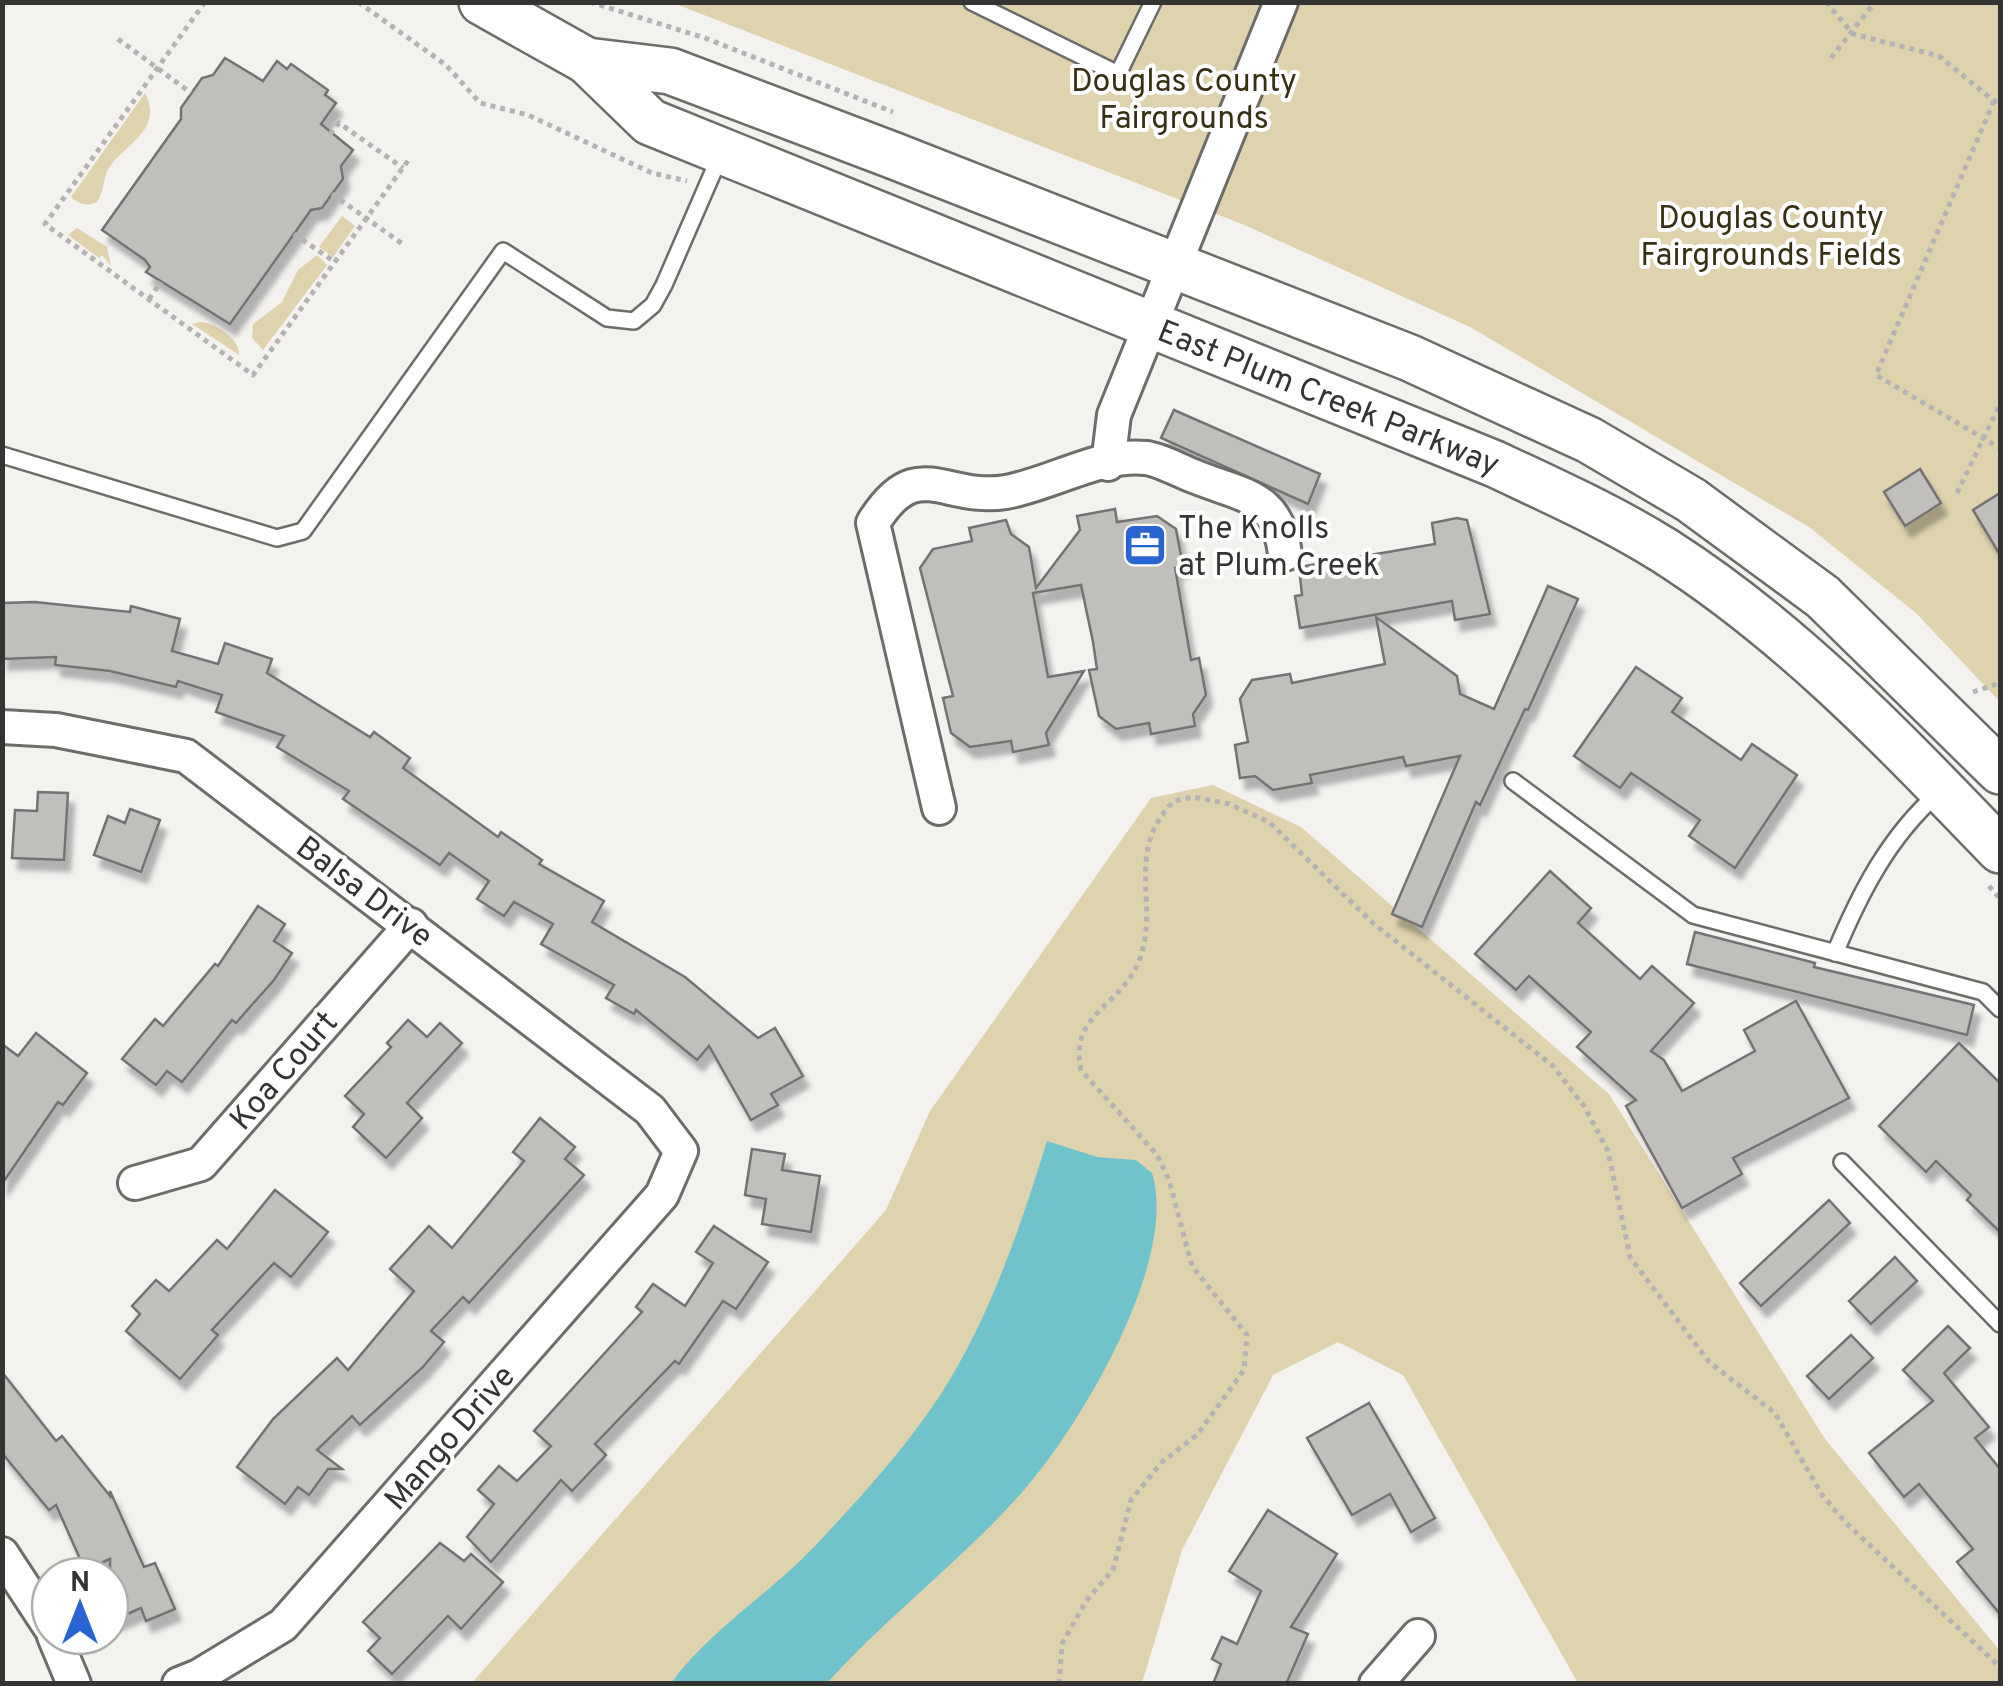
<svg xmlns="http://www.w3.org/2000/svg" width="2003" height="1686" viewBox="0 0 2003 1686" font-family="Overpass,sans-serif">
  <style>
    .green { fill: #dfd3ad }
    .water { fill: #70c3cc }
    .building { fill: #c0bfbc; stroke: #747371; stroke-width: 2.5; filter: url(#shadow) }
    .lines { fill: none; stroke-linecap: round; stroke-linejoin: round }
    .lane-casing { stroke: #6d6c69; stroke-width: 20 }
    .street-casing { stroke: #6d6c69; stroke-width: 38 }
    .secondary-casing { stroke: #6d6c69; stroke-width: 50 }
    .path { stroke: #b4b3b1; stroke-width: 5; stroke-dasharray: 5 5; stroke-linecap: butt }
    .lane { stroke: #fff; stroke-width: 15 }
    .street { stroke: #fff; stroke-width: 32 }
    .secondary { stroke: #fff; stroke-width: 45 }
    .labels { text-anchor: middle; stroke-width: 8; stroke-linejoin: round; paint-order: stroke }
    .park-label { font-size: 32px; fill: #383014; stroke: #fff }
    .street-label { font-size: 32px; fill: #343433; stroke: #fff }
    .poi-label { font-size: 32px; fill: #343433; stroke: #fff; text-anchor: start }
  </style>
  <defs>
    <filter id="shadow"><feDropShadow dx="6" dy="11" stdDeviation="2.5" flood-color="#0004"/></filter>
  </defs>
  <rect width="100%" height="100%" fill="#f3f2ef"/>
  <!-- green -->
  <g class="green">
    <path d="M673 3H2000V702L1916 613 1809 527 1470 327 1242 224Z"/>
    <path d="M145 93C163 128 129 142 111 165 102 176 105 191 97 202 87 207 79 204 71 197Z"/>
    <path d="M342 216 355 226 333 257 319 247Z"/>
    <path d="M77 228 107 247 111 266 102 255 99 258 68 235Z"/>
    <path d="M317 255 327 265 263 350 252 338 253 324 282 302 298 270Z"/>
    <path d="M200 322C216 323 240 339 239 355L192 324Z"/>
    <path d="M1213 785 1301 827 1609 1094 1825 1439 2000 1651V1683H1578L1403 1375 1338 1342 1273 1375 1182 1550 1142 1683 471 1684 886 1210 930 1111 1151 798Z"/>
  </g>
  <!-- water -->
  <path class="water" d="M1047 1141 1097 1157 1136 1160 1152 1173C1179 1260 1081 1425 1024 1490 964 1559 888 1615 827 1683H671C711 1629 768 1595 814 1547 859 1499 905 1449 941 1394 990 1317 1020 1228 1047 1141Z"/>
  <!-- building -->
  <g class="building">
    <path d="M225 58 263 81 277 61 287 69 291 64 328 90 325 95 336 103 321 124 353 150 341 166 343 179 332 194 322 208 311 210 230 324 146 272 150 267 145 260 102 230 181 119V108L202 78 213 75Z"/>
    <path d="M1174 410 1320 474 1308 504 1161 438Z"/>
    <path d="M1920 469 1941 503 1905 526 1884 492Z"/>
    <path d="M2000 493V555L1973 510Z"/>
    <path d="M1115 509 1117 522 1157 516 1176 529 1183 566 1175 568 1191 660 1199 658 1206 695 1193 714 1195 726 1151 734 1149 723 1116 729 1099 716 1089 670 1097 669 1093 642 1081 585 1033 593 1048 677 1084 671 1046 733 1049 745 1013 752 1011 741 970 747 951 733 943 698 953 696 920 568 933 549 972 541 969 528 1006 520 1011 534 1029 547 1036 588 1080 530 1077 516Z"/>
    <path d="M1457 518 1467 520 1490 614 1455 620 1452 601 1300 628 1295 596 1302 595 1299 567 1435 544 1432 523Z"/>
    <path d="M1548 586 1578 599 1528 710 1525 709 1480 805 1476 802 1422 927 1392 914 1460 756 1406 766 1403 757 1310 775 1312 783 1273 790 1255 776 1240 778 1235 745 1248 742 1240 699 1252 680 1290 674 1292 683 1385 664 1376 617 1457 676 1460 694 1494 709Z"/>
    <path d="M35 602 130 612 131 606 180 619 172 651 218 664 225 643 272 659 267 673 370 737 374 732 410 758 403 768 498 837 501 832 542 860 539 864 604 901 592 922 685 977 758 1038 775 1028 803 1076 771 1094 778 1105 751 1120 709 1046 697 1060 636 1010 634 1014 606 998 614 985 541 944 553 924 514 902 504 916 477 899 489 881 449 853 440 865 343 799 349 791 277 747 284 736 216 712 222 695 178 681 176 687 110 671 55 665 56 657 2 659V603Z"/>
    <path d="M1636 667 1682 698 1672 712 1741 760 1752 744 1797 775 1735 868 1689 836 1700 820 1631 773 1620 788 1574 756Z"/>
    <path d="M38 792 68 793 64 860 12 858 15 810 37 811Z"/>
    <path d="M130 809 160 820 141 872 94 855 108 816 125 823Z"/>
    <path d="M1550 871 1591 908 1578 923 1640 979 1652 966 1694 1003 1651 1051 1664 1060 1682 1091 1755 1051 1744 1030 1796 1001 1849 1098 1733 1158 1742 1174 1682 1208 1626 1106 1636 1100 1577 1047 1591 1032 1529 976 1516 990 1475 954Z"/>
    <path d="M258 906 285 924 274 941 292 953 274 980 236 1023 232 1020 182 1082 167 1071 156 1085 122 1059 155 1019 163 1026 215 964 218 966Z"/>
    <path d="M1695 932 1815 963 1814 967 1974 1005 1967 1035 1687 964Z"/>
    <path d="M408 1020 427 1037 440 1023 462 1043 407 1103 422 1118 386 1158 353 1127 364 1114 345 1096 391 1047 387 1043Z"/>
    <path d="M36 1033 87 1073 63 1105 58 1102 2 1184V1044L18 1056Z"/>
    <path d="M1959 1043 2000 1083V1232L1967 1200 1971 1195 1936 1161 1926 1172 1879 1126Z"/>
    <path d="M540 1118 575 1147 565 1159 584 1175 469 1303 463 1297 431 1331 444 1342 423 1367 360 1425 352 1416 317 1450 342 1469H328L309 1495 298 1487 285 1504 237 1467 273 1419 337 1358 348 1370 414 1291 390 1269 429 1226 452 1248 524 1161 513 1152Z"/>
    <path d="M752 1149 785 1154 782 1170 820 1176 811 1232 762 1224 766 1199 745 1195Z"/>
    <path d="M275 1190 328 1232 291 1277 274 1263 212 1330 218 1335 180 1379 126 1331 140 1314 132 1306 156 1280 169 1291 217 1240 227 1249Z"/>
    <path d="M1829 1200 1850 1223 1761 1306 1740 1283Z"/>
    <path d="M714 1226 768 1262 736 1309 723 1301 679 1364 675 1361 595 1444 606 1455 572 1491 561 1480 491 1562 467 1537 494 1504 478 1490 499 1466 517 1481 551 1446 534 1431 642 1312 636 1307 653 1284 685 1306 713 1263 696 1252Z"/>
    <path d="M1895 1257 1917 1281 1871 1324 1849 1301Z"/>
    <path d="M1948 1326 1970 1348 1944 1373 1989 1427 1975 1438 2000 1469V1614L1957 1562 1973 1549 1919 1484 1904 1497 1869 1453 1933 1401 1903 1370Z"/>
    <path d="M1851 1335 1873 1358 1829 1399 1807 1376Z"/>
    <path d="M2 1372 56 1441 62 1436 110 1496V1491L144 1567 155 1563 175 1609 146 1621 141 1608 116 1619 110 1603V1559L85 1570 56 1505 49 1510 2 1453Z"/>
    <path d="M1369 1403 1435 1518 1411 1532 1390 1494 1352 1515 1307 1438Z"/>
    <path d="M1268 1510 1337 1554 1291 1627 1308 1634 1286 1684H1213L1221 1664 1212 1659 1222 1637 1237 1644 1261 1591 1229 1571Z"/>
    <path d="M440 1543 464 1561 471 1554 503 1582 461 1629 448 1616 392 1674 368 1651 380 1638 363 1622Z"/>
  </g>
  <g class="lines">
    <!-- lane casing -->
    <g class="lane-casing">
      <g id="lane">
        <path d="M972 2 1118 74 1153 2"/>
        <path d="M2 455 277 538 303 531 503 251 607 318 634 321 653 305 664 285 720 156"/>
        <path d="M1513 781 1693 915 1983 992 2000 1009"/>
        <path d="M1835 953C1860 893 1888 838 1937 794"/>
        <path d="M1842 1162 2000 1324"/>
      </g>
    </g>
    <!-- street casing -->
    <g class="street-casing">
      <g id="street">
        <path d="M1108 464 1114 415 1281 2"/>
        <path d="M2 727 56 730 186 756 650 1110 681 1151 662 1195 283 1625 199 1676 179 1684"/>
        <path d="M939 808 873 523C917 452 943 502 1006 492 1051 484 1100 453 1146 458 1162 460 1181 472 1196 477 1243 496 1278 495 1285 554"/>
        <path d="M135 1183 201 1164 411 925"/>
        <path d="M2 1554 50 1627"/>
        <path d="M54 1636 74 1684"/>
        <path d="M1376 1684 1418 1636"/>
      </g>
    </g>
    <!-- secondary casing -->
    <g class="secondary-casing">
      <g id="secondary">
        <path d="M482 2 587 61 650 122 1495 464C1552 491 1611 517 1665 551 1792 632 1896 742 2000 850"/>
        <path d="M587 61 670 71 892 155 1410 358 1589 440 1691 500 1823 597 2000 771"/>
      </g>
    </g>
    <!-- path -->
    <g class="path">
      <path d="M205 2 45 224 253 375 410 158"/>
      <path d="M358 2 446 65 480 103 528 115 652 173 687 181"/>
      <path d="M590 2 705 38 893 112"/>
      <path d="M1826 2 1853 34 1939 56 1994 101H2000"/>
      <path d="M118 39 191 93"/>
      <path d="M1831 58 1875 2"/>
      <path d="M1994 101 1876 375 2000 448"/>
      <path d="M330 134 339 123 403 168"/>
      <path d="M332 194 404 245"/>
      <path d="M294 234 335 262"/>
      <path d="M149 299 161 282"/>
      <path d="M1957 493 2000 404"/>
      <path d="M1973 692 2000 683"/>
      <path d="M1989 886 2000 899"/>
      <path d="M1059 1684 1062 1644 1086 1601 1113 1570 1131 1500 1162 1462 1197 1435 1244 1370 1247 1335 1192 1266 1169 1180 1157 1155 1081 1070C1069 1013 1120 1008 1139 961 1161 905 1123 852 1174 801L1193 797 1229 804 1269 822 1374 924 1553 1066 1584 1106 1608 1151 1630 1257 1709 1362 1775 1413 1822 1495 1845 1522 2000 1667"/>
    </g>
    <!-- lane -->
    <use href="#lane" class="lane"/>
    <!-- street -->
    <use href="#street" class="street"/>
    <!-- secondary -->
    <use href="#secondary" class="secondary"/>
  </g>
  <!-- icons -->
  <defs>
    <g id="office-square" transform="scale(2.25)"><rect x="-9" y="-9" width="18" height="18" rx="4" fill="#2865d2" stroke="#fff"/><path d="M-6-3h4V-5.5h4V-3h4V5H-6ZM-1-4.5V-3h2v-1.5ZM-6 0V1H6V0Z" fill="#fff"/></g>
  </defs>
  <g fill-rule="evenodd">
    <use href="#office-square" x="1145" y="545"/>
  </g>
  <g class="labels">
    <!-- park labels -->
    <g class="park-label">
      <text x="1184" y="91">Douglas County<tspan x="1184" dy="37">Fairgrounds</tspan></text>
      <text x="1771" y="228">Douglas County<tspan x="1771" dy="37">Fairgrounds Fields</tspan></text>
    </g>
    <!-- street labels -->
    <g class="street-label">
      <text transform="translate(1329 397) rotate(22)" y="11">East Plum Creek Parkway</text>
      <text transform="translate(365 891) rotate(37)" y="11">Balsa Drive</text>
      <text transform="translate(283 1070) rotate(-49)" y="11">Koa Court</text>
      <text transform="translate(449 1437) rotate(-49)" y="11">Mango Drive</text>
    </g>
    <!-- poi labels -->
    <g class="poi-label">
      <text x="1178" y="538">The Knolls<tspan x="1178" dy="37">at Plum Creek</tspan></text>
    </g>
  </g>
  <!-- border -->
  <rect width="2003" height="1686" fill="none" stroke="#343433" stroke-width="10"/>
  <!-- north arrow -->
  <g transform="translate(80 1606)"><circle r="48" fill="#ffffff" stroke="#aeaead" stroke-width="2.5"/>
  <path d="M0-8L18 38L0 25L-18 38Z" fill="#2865d2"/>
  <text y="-15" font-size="28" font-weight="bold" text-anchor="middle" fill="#343433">N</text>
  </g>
</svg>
